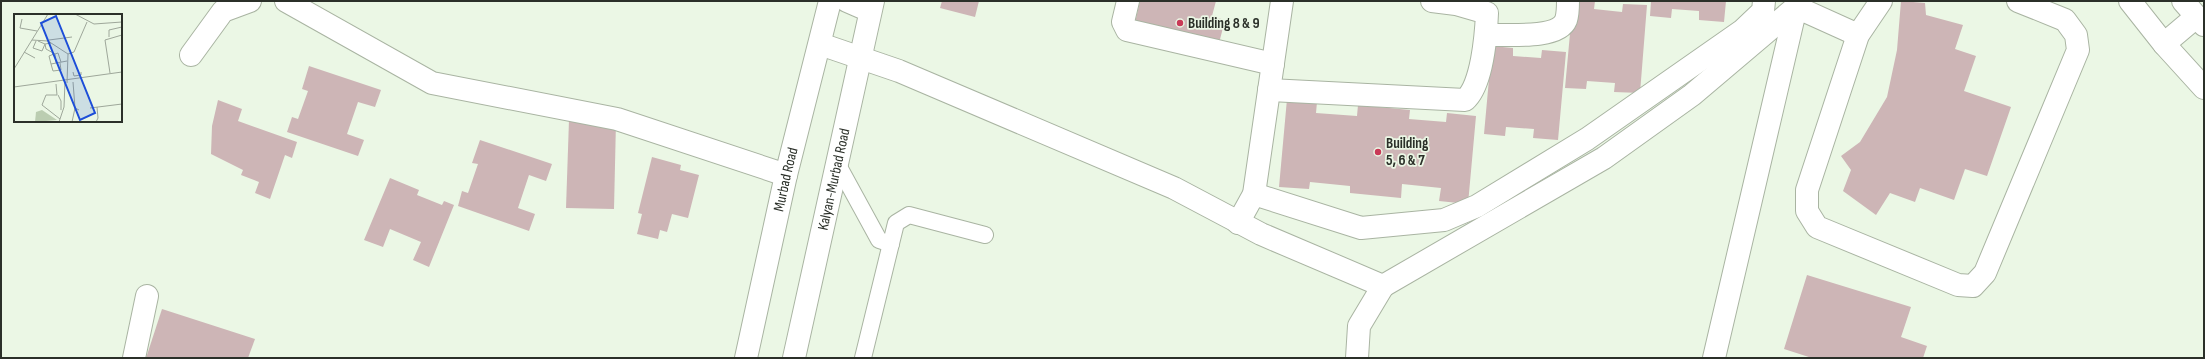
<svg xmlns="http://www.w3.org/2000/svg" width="2205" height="359" viewBox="0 0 2205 359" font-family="'Sofia Sans Condensed',sans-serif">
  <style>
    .building { fill: #cdb5b6 }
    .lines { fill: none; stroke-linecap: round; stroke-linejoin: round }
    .lane-casing { stroke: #a9b4a2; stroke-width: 18 }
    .street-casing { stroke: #a9b4a2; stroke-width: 24 }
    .secondary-casing { stroke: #a9b4a2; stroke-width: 24 }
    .highway-casing { stroke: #a9b4a2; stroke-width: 24 }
    .lane { stroke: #fff; stroke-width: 16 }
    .street { stroke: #fff; stroke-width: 22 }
    .secondary { stroke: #fff; stroke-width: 22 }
    .highway { stroke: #fff; stroke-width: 22 }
    .poi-dot { fill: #c93957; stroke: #ebf7e5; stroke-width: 1.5 }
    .labels { text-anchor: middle; stroke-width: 3.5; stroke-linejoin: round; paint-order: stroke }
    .poi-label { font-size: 15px; font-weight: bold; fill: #2b3029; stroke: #ebf7e5; text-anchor: start }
    .street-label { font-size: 15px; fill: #2b3029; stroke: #ebf7e5 }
    .inset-road { fill: none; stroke: #9ea79a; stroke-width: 1 }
    .view { fill: #1d4ed8; fill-opacity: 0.15; stroke: #1d4ed8; stroke-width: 2 }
    .inset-edge { fill: none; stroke: #2b3029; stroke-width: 2 }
  </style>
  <rect width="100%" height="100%" fill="#ebf7e5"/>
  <!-- building -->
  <g class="building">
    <path d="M942 1H979L975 17 940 8Z"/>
    <path d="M1140 1H1216L1212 16 1225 20 1218 47 1134 27Z"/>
    <path d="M1573 1H1595L1594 9 1622 12 1623 4 1647 5 1640 93 1614 92 1615 83 1587 81 1586 89 1565 88Z"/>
    <path d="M1651 1H1726L1724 22 1699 20V11L1672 9 1671 18 1650 16Z"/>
    <path d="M1901 1 1925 3 1926 15 1963 25 1955 49 1976 56 1964 91 2011 107 1987 176 1965 169 1954 200 1920 188 1915 202 1890 193 1876 215 1843 191 1851 170 1841 156 1860 142 1887 97 1897 50Z"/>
    <path d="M1492 46 1513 48V56L1541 58 1542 50 1566 52 1558 140 1533 138 1534 129 1506 127 1505 136 1484 134Z"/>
    <path d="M309 66 381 90 375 107 358 102 347 134 364 140 358 156 287 132 292 117 298 119 308 91 302 89Z"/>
    <path d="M1287 99 1317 102 1316 113 1357 116 1358 105 1410 110 1409 119 1446 122 1447 113 1476 116 1468 204 1439 201 1441 188 1402 184 1401 198 1350 193V186L1310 182 1309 189 1279 187Z"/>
    <path d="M218 100 242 109 238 121 297 142 292 158 285 155 270 199 255 193 259 182 241 175 243 170 211 154 212 126Z"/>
    <path d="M569 120 616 121 614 209 566 208Z"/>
    <path d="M480 140 552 164 546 181 529 175 518 208 535 214 529 231 458 206 462 191 468 193 478 164 472 163Z"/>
    <path d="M652 157 681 165 680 170 699 175 688 218 672 214 667 232 660 230 658 239 637 234 642 214 638 213Z"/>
    <path d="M390 178 419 190 417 195 442 205 444 201 454 205 429 267 413 260 421 242 390 229 383 247 364 240Z"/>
    <path d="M1807 275 1911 307 1901 337 1927 346 1923 358H1812L1784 349Z"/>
    <path d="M162 309 255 339 248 358H146Z"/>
  </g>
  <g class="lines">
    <!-- lane casing -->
    <g class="lane-casing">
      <g id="lane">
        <path d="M838 165 879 240 891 244"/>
        <path d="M863 358 896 223 909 215 985 235"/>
      </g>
    </g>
    <!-- street casing -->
    <g class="street-casing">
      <g id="street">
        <path d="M286 1 432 83 617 119 786 175"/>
        <path d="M1128 1 1123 22 1127 30 1273 64"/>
        <path d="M1881 1 1858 35 1807 190V211L1817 227 1958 285 1973 286 1985 273 2078 50 2076 35 2065 20 2018 1"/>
        <path d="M1486 35C1505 34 1558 40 1566 20 1568 14 1568 7 1568 1"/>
        <path d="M191 55 223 11 250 1"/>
        <path d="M1269 90 1465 100C1482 85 1486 36 1487 13L1456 4 1432 1"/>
        <path d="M1254 194 1361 228 1444 220 1477 206 1587 139 1743 30 1763 11 1764 1"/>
        <path d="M1238 223 1254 194 1282 1"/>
        <path d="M134 358 147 296"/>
        <path d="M1714 358 1796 7 1858 35"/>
      </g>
    </g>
    <!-- secondary casing -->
    <g class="secondary-casing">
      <g id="secondary">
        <path d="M847 1 870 11"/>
        <path d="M2130 1 2164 44 2204 88"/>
        <path d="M2183 1 2204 25"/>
        <path d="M820 44 899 71 1174 188 1261 234 1383 286 1604 158 1692 95 1796 7 1799 1"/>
        <path d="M2164 44 2196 17"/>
        <path d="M1357 358 1359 326 1383 286"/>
      </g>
    </g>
    <!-- highway casing -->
    <g class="highway-casing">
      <g id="highway">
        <path id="s1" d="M746 358 786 175 830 1"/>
        <path id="s2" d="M794 358 873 1"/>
      </g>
    </g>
    <!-- lane -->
    <use href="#lane" class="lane"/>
    <!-- street -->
    <use href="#street" class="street"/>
    <!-- secondary -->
    <use href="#secondary" class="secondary"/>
    <!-- highway -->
    <use href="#highway" class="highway"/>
  </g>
  <!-- markers -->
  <g class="poi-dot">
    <circle cx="1180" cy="23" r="4"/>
    <circle cx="1378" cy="152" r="4"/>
  </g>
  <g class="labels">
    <!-- poi labels -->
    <g class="poi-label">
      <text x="1188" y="28">Building 8 &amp; 9</text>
      <text x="1386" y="148">Building<tspan x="1386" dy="17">5, 6 &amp; 7</tspan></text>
    </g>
    <!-- street labels -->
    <g class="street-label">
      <text dy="5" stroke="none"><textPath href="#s1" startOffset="183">Murbad Road</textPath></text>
      <text dy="5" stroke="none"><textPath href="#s2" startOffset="183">Kalyan-Murbad Road</textPath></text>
    </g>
  </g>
  <!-- overview -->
  <g transform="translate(14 14)">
    <rect width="108" height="108" fill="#ebf7e5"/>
    <path d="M28 96 43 106 21 108 22 98Z" fill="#bbcdb1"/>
    <path class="inset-road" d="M61 0 80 10 108 8M8 5 6 14 23 17M95 23V16L108 13M18 26 34 27 54 40 53 69M35 26 58 23M91 26 96 59M91 26 108 21M22 27 19 34 28 37 31 30 24 27M37 29 31 30 32 35 41 40M10 38 21 44M40 40 35 42 37 50 53 47M54 40 60 38 73 8M42 49 41 40 44 39 47 48M37 50 39 57 47 56 46 49M0 55 34 0M59 58 60 62 67 61V58M59 68 61 94 65 96M42 70 43 81H32L28 91 46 105M0 73 108 58M44 81 47 87V96M76 94 108 90M45 108 50 93 51 67M58 108 61 94M82 108 84 104 83 93"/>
    <path class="view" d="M42 2 81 99 66 106 27 9Z"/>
    <rect width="108" height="108" class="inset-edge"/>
  </g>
  <!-- border -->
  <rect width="2205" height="359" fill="none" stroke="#2b3029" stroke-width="4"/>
</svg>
